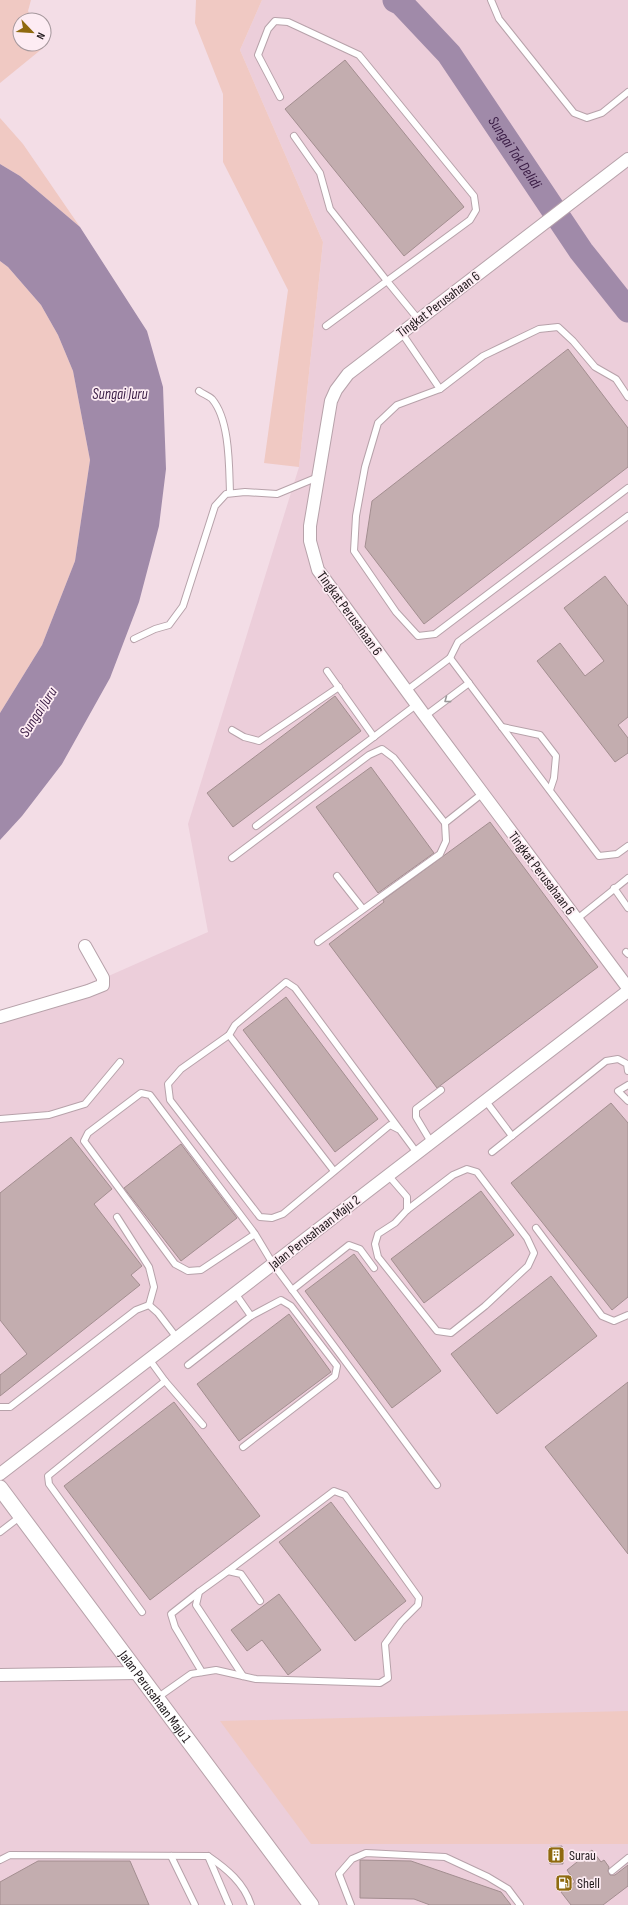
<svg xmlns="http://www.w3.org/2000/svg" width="628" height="1905" viewBox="0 0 628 1905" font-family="'Sofia Sans Condensed',sans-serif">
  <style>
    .built { fill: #ecceda }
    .green { fill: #f0c9c3 }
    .water { fill: #a08aa9 }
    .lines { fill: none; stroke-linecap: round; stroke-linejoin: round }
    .river { stroke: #a08aa9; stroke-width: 25 }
    .building { fill: #c3adaf; stroke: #a38e90 }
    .service-casing { stroke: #b7a2aa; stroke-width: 8 }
    .minor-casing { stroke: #b7a2aa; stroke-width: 14 }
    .tertiary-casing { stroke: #b7a2aa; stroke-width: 17 }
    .service { stroke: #fff; stroke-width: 6 }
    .minor { stroke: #fff; stroke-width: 12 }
    .tertiary { stroke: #fff; stroke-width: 15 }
    .oneway { stroke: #9b9899 }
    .labels { text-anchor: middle; stroke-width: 3.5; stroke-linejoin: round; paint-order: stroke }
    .street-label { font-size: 14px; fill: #20191c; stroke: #fdecf3 }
    .poi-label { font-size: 14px; fill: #20191c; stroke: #fdecf3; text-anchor: start }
    .water-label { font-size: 15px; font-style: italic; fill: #391b44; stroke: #fdecf3 }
  </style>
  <rect width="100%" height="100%" fill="#f3dde6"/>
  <!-- built -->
  <path class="built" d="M262 0H628V1905H0V1024L208 932 188 824 299 467 323 242 240 50Z"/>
  <!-- green -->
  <g class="green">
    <path d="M0 0H31L28 11 32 20H20V44H41L43 48 0 83Z"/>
    <path d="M196 0H262L240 50 323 242 299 467 264 463 288 290 223 162V94L195 23Z"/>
    <path d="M0 118 23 144 80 227 20 176 0 164Z"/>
    <path d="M0 261 8 267 41 305 58 335 73 371 90 460 75 561 42 645 0 713Z"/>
    <path d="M628 1711V1844H311L220 1721Z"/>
  </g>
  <!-- water -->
  <path class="water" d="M0 164 20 176 80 227 147 331 163 387 166 469 159 526 139 602 110 678 62 764 22 816 0 840V713L42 645 75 561 90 460 73 371 58 335 41 305 8 267 0 261Z"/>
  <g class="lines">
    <!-- river -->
    <path class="river" id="s1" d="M395 0 401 3 449 54 581 251 628 310"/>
  </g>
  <!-- building -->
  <g class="building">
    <path d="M345 60 464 207 404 256 285 109Z"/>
    <path d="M568 349 628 428V467L424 624 365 547 372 501Z"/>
    <path d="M605 576 628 606V717L618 725 628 738V753L615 762 537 661 560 643 585 676 604 661 564 608Z"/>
    <path d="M335 696 361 731 233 827 207 793Z"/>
    <path d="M371 767 434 853 378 893 316 807Z"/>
    <path d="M490 822 598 967 437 1088 329 944 384 902 383 900Z"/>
    <path d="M286 997 378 1119 335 1152 243 1030Z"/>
    <path d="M611 1103 628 1123V1297L612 1310 511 1183Z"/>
    <path d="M71 1137 112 1189 94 1204 142 1266 131 1275 140 1285 0 1396V1375L27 1354 0 1320V1193Z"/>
    <path d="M181 1144 237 1218 181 1261 124 1188Z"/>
    <path d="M481 1191 514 1235 424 1303 391 1259Z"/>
    <path d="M354 1254 441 1371 392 1408 305 1291Z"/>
    <path d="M551 1276 597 1336 497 1414 451 1354Z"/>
    <path d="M289 1314 331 1372 239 1441 197 1384Z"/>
    <path d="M628 1382V1554L545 1447Z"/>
    <path d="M174 1402 260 1516 150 1600 64 1486Z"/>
    <path d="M331 1502 406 1601 355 1641 279 1542Z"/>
    <path d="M279 1594 321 1650 288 1675 262 1640 247 1651 231 1630Z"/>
    <path d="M562 1846 563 1864H550V1847Z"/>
    <path d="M592 1850 601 1862 604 1860 609 1867 608 1871 610 1875H615L628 1865V1886L603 1905H571L561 1892 575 1882 567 1870Z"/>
    <path d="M360 1860 411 1861 501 1892 511 1905H430L414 1899 360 1898Z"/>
    <path d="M38 1861H130L149 1905H0V1882Z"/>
  </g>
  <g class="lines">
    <!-- service casing -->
    <g class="service-casing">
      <g id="service">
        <path d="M491 0 499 19 574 113 587 118 602 113 628 92"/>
        <path d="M280 97 258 55 268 29 275 21 288 22 359 55 474 196 476 210 470 220 387 281 418 319"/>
        <path d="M294 136 320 173 330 209 387 281 326 326"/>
        <path d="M401 332 440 389"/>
        <path d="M199 391C203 394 209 396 212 399 230 420 229 467 230 493"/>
        <path d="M628 397 616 379 595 367 573 341 558 327 539 329 483 356 440 389 397 405 378 423 365 467 356 516 354 551 396 612 418 636 435 634 628 488"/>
        <path d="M134 639 155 629 169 625 183 606 215 506 226 494 245 492 277 494 318 477"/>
        <path d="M450 658 599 856 617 854 628 846"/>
        <path d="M327 671 374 737"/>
        <path d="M406 691 450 658 458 642 628 516"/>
        <path d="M425 716 469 683"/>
        <path d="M502 727 540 735 556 756 554 778 550 790"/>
        <path d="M232 730 244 737 259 741 339 687"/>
        <path d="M256 826 416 705"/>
        <path d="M232 858 369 755 382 749 394 758 445 823"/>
        <path d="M337 876 363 909"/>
        <path d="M614 888 628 908"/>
        <path d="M577 919 628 878"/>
        <path d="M318 942 440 854 446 841 445 823 483 793"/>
        <path d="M626 952 628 954"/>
        <path d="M229 1035 334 1171"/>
        <path d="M628 1085 618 1091 628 1101"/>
        <path d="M485 1100 512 1136"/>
        <path d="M0 1119 49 1115 85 1104 120 1062"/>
        <path d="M400 1130 390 1125 283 1214 272 1218 260 1217 170 1100 168 1084 181 1069 229 1035 235 1025 286 982 295 988 417 1153"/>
        <path d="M431 1142 416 1117V1109L441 1090"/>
        <path d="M492 1152 606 1061 618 1059 627 1064 628 1071"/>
        <path d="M467 1169 477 1172 527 1238 534 1253 528 1266 485 1306 451 1333 437 1331 378 1257 375 1244 378 1234 395 1223 407 1210 453 1175Z"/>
        <path d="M388 1175 407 1197V1210"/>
        <path d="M117 1217 149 1267 154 1287 149 1305"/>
        <path d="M536 1228 602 1316 614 1321 628 1315"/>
        <path d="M255 1234 201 1270 188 1271 175 1264 84 1141 88 1133 141 1093 150 1095 255 1234 273 1264 437 1485"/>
        <path d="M292 1290 349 1245 360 1249 374 1268"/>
        <path d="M188 1365 251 1316 235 1293"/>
        <path d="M165 1381 203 1425"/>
        <path d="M0 1407H10L136 1310 149 1305 158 1313 177 1338"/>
        <path d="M243 1447 335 1376 337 1366 291 1306 281 1300 251 1316"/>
        <path d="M0 1532 21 1516"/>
        <path d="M199 1592 171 1614 175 1627 202 1672"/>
        <path d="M142 1612 49 1484 48 1476 165 1381 149 1359"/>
        <path d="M243 1676 196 1605 199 1592 228 1571 241 1574 260 1601"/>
        <path d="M157 1698 191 1674 216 1670 256 1679 380 1683 388 1678 385 1644 401 1622 418 1605 419 1598 345 1495 334 1491 228 1571"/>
        <path d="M171 1856 195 1905"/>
        <path d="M208 1856 229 1905"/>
        <path d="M0 1860 10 1855 208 1856C227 1869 244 1883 251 1905"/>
        <path d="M612 1871 628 1858"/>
        <path d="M351 1905 339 1874 352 1859 366 1853 445 1857 488 1877 508 1889 520 1905"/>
      </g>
    </g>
    <!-- minor casing -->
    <g class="minor-casing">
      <g id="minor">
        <path d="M628 159 348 374 336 390 331 401 310 526V541L318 570 425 716 628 988"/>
        <path d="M0 1017 88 991 103 985V978L85 946"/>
        <path d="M0 1474 628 991"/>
        <path d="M0 1675 138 1673"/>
      </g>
    </g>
    <!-- tertiary casing -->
    <g class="tertiary-casing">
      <g id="tertiary">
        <path id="s2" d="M0 1488 311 1905"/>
      </g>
    </g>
    <!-- service -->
    <use href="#service" class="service"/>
    <!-- minor -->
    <use href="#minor" class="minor"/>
    <!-- tertiary -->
    <use href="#tertiary" class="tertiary"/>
  </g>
  <!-- one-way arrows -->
  <defs><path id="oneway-chevron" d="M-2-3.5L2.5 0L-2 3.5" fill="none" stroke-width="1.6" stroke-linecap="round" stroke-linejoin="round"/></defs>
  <use class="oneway" href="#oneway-chevron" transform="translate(447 700) rotate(143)"/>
  <!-- icons -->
  <defs>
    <g id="building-square" transform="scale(0.9)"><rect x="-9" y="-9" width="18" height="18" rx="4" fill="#8f6a0f" stroke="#fdecf3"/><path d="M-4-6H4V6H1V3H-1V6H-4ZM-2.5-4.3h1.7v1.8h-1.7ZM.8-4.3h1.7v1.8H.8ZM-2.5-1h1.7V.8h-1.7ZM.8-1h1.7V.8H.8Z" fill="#fff"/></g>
    <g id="fuel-square" transform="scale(0.9)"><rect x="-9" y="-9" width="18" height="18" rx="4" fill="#8f6a0f" stroke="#fdecf3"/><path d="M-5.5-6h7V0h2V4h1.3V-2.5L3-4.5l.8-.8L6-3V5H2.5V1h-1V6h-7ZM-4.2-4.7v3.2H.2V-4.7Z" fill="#fff"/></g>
  </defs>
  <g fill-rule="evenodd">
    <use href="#building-square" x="556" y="1855"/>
    <use href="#fuel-square" x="564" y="1883"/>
  </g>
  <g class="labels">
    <!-- street labels -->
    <g class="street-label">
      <text transform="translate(438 304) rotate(-37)" y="5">Tingkat Perusahaan 6</text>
      <text transform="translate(350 613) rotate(54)" y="5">Tingkat Perusahaan 6</text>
      <text transform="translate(542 873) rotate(53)" y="5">Tingkat Perusahaan 6</text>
      <text transform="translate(314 1232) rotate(-38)" y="5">Jalan Perusahaan Maju 2</text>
      <text dy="5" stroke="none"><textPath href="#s2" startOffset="260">Jalan Perusahaan Maju 1</textPath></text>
    </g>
    <!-- poi labels -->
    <g class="poi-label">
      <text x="569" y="1860">Surau</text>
      <text x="577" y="1888">Shell</text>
    </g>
    <!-- water labels -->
    <g class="water-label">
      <text dy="5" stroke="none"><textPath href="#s1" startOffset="195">Sungai Tok Delidi</textPath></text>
      <text x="120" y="399">Sungai Juru</text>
      <text transform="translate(38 712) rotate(-57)" y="5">Sungai Juru</text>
    </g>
  </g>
  <!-- north arrow -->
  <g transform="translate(32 32) rotate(115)"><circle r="19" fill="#fdecf3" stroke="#a5989d"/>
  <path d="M0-3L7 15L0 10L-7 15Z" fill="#8f6a0f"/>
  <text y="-6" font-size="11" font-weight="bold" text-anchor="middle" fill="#20191c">N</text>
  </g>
</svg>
